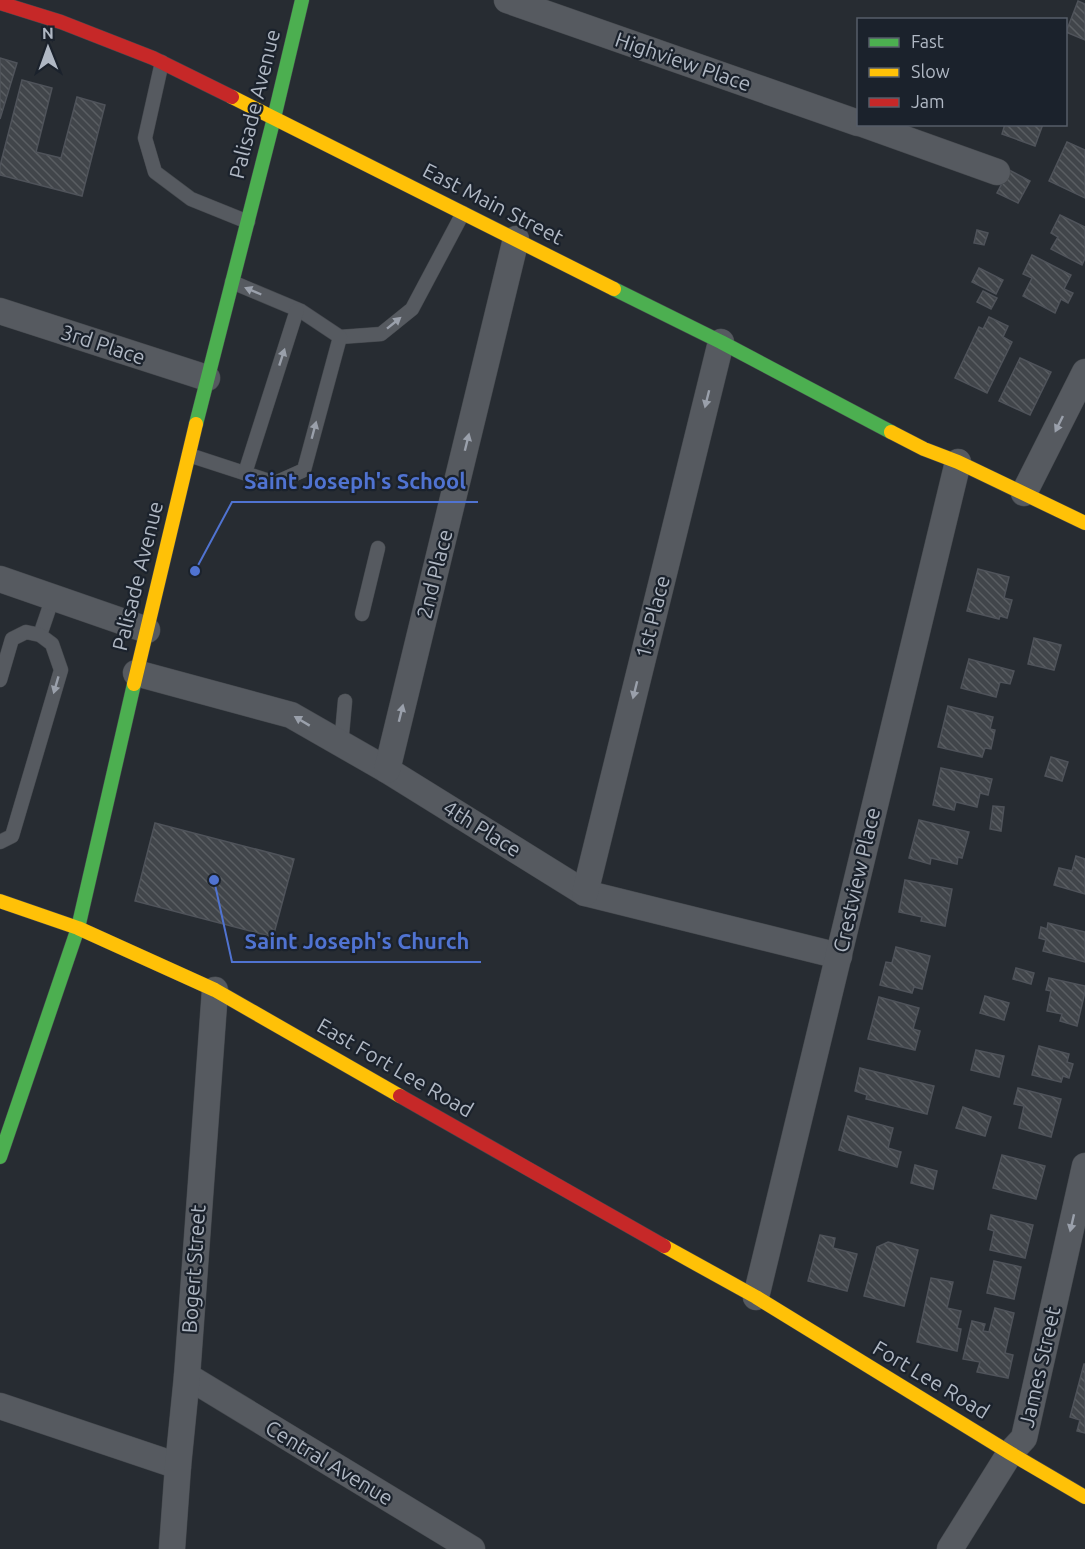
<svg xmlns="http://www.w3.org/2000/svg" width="1085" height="1549" viewBox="0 0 1085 1549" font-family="Ubuntu,sans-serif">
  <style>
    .building { fill: url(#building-back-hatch); stroke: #4f535a; stroke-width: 1.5 }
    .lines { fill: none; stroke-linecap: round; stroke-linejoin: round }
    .lane-casing { stroke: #44484d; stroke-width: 15 }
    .street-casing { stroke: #44484d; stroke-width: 27 }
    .fast-casing { stroke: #44484d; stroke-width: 15 }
    .slow-casing { stroke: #44484d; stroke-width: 15 }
    .jam-casing { stroke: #44484d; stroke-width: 15 }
    .lane { stroke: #565a60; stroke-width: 14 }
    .street { stroke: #565a60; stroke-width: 26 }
    .fast { stroke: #4caf50; stroke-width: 14 }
    .slow { stroke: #ffc107; stroke-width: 14 }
    .jam { stroke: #c62828; stroke-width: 14 }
    .oneway { fill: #9aa0ab }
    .labels { text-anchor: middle; stroke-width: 4.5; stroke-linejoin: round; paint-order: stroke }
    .street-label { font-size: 21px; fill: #b0b8c4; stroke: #1b222c }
    .leader { fill: none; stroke: #5073d1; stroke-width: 2 }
    .callout-dot { fill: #5073d1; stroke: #1b222c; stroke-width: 2 }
    .callout-label { font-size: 22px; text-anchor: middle; font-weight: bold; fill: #5073d1; stroke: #1b222c; stroke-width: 4.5; stroke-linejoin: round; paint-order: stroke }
  </style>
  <defs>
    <pattern id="building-back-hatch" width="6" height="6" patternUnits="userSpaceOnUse" patternTransform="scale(1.5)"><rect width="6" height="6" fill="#41454a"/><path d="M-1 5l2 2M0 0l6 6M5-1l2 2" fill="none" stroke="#5a5e62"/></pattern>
  </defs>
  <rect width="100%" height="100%" fill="#272c32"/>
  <!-- building -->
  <g class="building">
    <path d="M1078 1 1085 4V40L1066 32Z"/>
    <path d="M0 58 17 63 0 119Z"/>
    <path d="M22 80 52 88 36 152 61 158 77 97 105 105 82 196 0 175V166Z"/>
    <path d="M1005 124H1043L1035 146 1002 134Z"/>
    <path d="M1067 142 1085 150V198L1049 181Z"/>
    <path d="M1009 170 1030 181 1018 203 997 193Z"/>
    <path d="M1060 215 1085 227V258L1082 265 1051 249 1058 237 1051 233Z"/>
    <path d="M977 230 988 233 984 245 974 243Z"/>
    <path d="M1032 255 1071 275 1064 289 1073 293 1068 303 1061 299 1055 313 1023 296 1032 278 1023 274Z"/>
    <path d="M979 268 1003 280 996 294 972 282Z"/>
    <path d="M983 291 997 298 991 309 977 302Z"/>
    <path d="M989 317 1008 326 1003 337 1012 342 987 393 955 378 979 327 983 329Z"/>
    <path d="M1020 358 1051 372 1030 415 999 401Z"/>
    <path d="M978 569 1009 577 1004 598 1012 600 1007 618 1000 616 999 619 967 611Z"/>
    <path d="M1034 638 1061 645 1054 670 1028 664Z"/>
    <path d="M969 659 1014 671 1010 684 1000 682 996 697 961 688Z"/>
    <path d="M948 706 993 717 990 729 995 730 991 749 985 748 982 757 938 747Z"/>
    <path d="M1051 757 1068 762 1062 781 1045 776Z"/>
    <path d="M941 768 992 779 988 795 980 793 977 807 956 802 954 810 933 805Z"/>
    <path d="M993 806 1004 807 1001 831 990 829Z"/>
    <path d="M919 820 969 832 962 858 958 857 957 864 931 858 930 864 909 858Z"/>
    <path d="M155 823 294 859 273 937 135 901Z"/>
    <path d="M1076 856 1085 859V894L1054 885 1059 868 1072 871Z"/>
    <path d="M905 880 952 889 945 926 921 921 922 917 899 912Z"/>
    <path d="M1048 923 1085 932V962L1043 951 1046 940 1039 938 1041 927 1047 929Z"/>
    <path d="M896 947 930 956 922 989 914 987 912 993 880 985 886 962 892 963Z"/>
    <path d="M1016 968 1034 973 1031 984 1013 979Z"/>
    <path d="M1049 978 1085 986V992L1077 1026 1060 1021 1062 1014 1047 1011 1051 991 1046 990Z"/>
    <path d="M985 996 1009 1003 1004 1020 980 1013Z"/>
    <path d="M879 997 919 1008 913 1029 920 1031 915 1050 868 1039Z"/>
    <path d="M1039 1046 1069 1054 1067 1062 1073 1064 1069 1078 1063 1076 1061 1082 1032 1075Z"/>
    <path d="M976 1050 1004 1056 999 1077 971 1070Z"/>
    <path d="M860 1068 934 1086 927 1114 866 1099 867 1095 855 1091Z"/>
    <path d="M1018 1088 1061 1099 1051 1137 1019 1128 1024 1106 1014 1104Z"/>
    <path d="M963 1107 991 1117 985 1136 956 1128Z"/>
    <path d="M848 1116 893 1128 888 1148 901 1152 897 1167 839 1150Z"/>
    <path d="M1002 1155 1045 1166 1036 1199 993 1188Z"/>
    <path d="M915 1165 937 1171 933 1189 911 1183Z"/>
    <path d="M991 1215 1033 1225 1025 1258 990 1250 994 1231 988 1229Z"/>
    <path d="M820 1235 835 1238 833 1248 857 1254 847 1291 808 1281Z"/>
    <path d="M888 1242 918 1250 904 1306 864 1296 877 1247Z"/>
    <path d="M994 1261 1021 1267 1014 1299 987 1293Z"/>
    <path d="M931 1278 953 1282 947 1308 961 1311 957 1328 961 1329 957 1351 917 1342Z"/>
    <path d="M995 1308 1014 1313 1005 1353 1013 1355 1008 1378 977 1372 980 1362 963 1359 972 1321 985 1324 983 1331 989 1332Z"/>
    <path d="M1084 1364H1085V1433L1077 1431 1080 1420 1070 1417Z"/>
  </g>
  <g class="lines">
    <!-- lane casing -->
    <g class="lane-casing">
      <g id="lane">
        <path d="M162 62 145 138 155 172 191 199 248 222"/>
        <path d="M340 337 381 334 412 309 463 213"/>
        <path d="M189 455 275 483 304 470 340 337 301 311 232 282"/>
        <path d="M245 473 297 310"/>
        <path d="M362 614 378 548"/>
        <path d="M40 635 53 597"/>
        <path d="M0 680 12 639 26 632 40 635 52 644 61 670 12 836 0 842"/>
        <path d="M341 745 345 701"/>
      </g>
    </g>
    <!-- street casing -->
    <g class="street-casing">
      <g id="street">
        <path d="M507 0 858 123"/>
        <path d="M863 124 997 172"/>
        <path d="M0 311 207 378"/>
        <path d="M1024 493 1085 372"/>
        <path d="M0 579 147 630"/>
        <path d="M136 673 291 715 387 770 585 893 839 956"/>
        <path d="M387 770 516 239"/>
        <path d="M585 893 721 342"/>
        <path d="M756 1297 958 462"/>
        <path d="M187 1376 472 1549"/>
        <path d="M0 1406 178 1466"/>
        <path d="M172 1549 178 1466 187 1376 215 990"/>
        <path d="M950 1549 1010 1453 1024 1438 1085 1166"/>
      </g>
    </g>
    <!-- fast casing -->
    <g class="fast-casing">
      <g id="fast">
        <path d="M614 289 721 342 891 432"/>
        <path d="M196 424 274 118 302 0"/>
        <path d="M0 1157 78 928 134 684"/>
      </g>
    </g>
    <!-- slow casing -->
    <g class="slow-casing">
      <g id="slow">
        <path d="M232 97 614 289"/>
        <path d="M891 432 924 449 958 462 1085 523"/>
        <path d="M134 684 196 424"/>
        <path d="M0 901 78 928 215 990 400 1096"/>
        <path d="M664 1246 756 1297 1010 1453 1085 1497"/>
      </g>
    </g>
    <!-- jam casing -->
    <g class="jam-casing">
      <g id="jam">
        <path d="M0 3 61 22 153 58 232 97"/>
        <path d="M400 1096 664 1246"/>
      </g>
    </g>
    <!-- lane -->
    <use href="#lane" class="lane"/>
    <!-- street -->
    <use href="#street" class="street"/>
    <!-- fast -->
    <use href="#fast" class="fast"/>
    <!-- slow -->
    <use href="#slow" class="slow"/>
    <!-- jam -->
    <use href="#jam" class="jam"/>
  </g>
  <!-- one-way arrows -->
  <defs><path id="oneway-solid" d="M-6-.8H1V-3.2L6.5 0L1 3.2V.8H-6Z" transform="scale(1.5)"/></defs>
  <g class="oneway">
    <use href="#oneway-solid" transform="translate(253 291) rotate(-157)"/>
    <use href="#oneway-solid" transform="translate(394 323) rotate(-39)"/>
    <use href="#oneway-solid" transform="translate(282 357) rotate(-72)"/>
    <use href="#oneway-solid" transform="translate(707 399) rotate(104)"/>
    <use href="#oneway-solid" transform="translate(1059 424) rotate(116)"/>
    <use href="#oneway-solid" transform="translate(314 430) rotate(-75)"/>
    <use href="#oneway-solid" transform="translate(467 442) rotate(-76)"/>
    <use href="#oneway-solid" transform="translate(56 685) rotate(106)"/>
    <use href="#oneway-solid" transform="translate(635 690) rotate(104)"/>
    <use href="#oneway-solid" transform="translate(401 713) rotate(-76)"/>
    <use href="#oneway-solid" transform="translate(302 721) rotate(-149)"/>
    <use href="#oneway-solid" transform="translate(1072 1223) rotate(103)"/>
  </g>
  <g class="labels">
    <!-- street labels -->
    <g class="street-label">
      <text transform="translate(683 62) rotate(19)" y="7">Highview Place</text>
      <text transform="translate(255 104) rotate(-76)" y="7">Palisade Avenue</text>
      <text transform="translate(493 204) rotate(27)" y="7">East Main Street</text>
      <text transform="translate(103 345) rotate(18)" y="7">3rd Place</text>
      <text transform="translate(435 574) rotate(-76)" y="7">2nd Place</text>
      <text transform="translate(138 576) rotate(-76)" y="7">Palisade Avenue</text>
      <text transform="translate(653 617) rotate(-76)" y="7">1st Place</text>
      <text transform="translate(482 829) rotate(32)" y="7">4th Place</text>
      <text transform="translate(857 880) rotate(-77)" y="7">Crestview Place</text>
      <text transform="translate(395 1068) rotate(30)" y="7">East Fort Lee Road</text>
      <text transform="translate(194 1269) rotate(-86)" y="7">Bogert Street</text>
      <text transform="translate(1040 1367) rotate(-77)" y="7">James Street</text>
      <text transform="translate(931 1380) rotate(31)" y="7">Fort Lee Road</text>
      <text transform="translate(329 1463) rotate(31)" y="7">Central Avenue</text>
    </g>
  </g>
  <!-- callouts -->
  <path class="leader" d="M195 571L232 502H478M214 880L232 962H481"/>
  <g class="callout-dot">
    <circle cx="195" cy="571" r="6"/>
    <circle cx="214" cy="880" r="6"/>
  </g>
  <g class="callout-label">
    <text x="355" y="489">Saint Joseph's School</text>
    <text x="357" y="949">Saint Joseph's Church</text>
  </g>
  <!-- legend -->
  <rect x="857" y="18" width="210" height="108" fill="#1b222c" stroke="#575e69" stroke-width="1.5"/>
  <rect x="869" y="38" width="30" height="9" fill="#4caf50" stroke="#575e69" stroke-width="1.5"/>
  <text x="911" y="48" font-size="18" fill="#b0b8c4">Fast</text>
  <rect x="869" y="68" width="30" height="9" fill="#ffc107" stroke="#575e69" stroke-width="1.5"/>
  <text x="911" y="78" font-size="18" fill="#b0b8c4">Slow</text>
  <rect x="869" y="98" width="30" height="9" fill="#c62828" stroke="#575e69" stroke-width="1.5"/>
  <text x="911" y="108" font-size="18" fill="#b0b8c4">Jam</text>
  <!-- north arrow -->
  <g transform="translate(48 48) rotate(359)" stroke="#1b222c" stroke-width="4.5" paint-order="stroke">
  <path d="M0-4.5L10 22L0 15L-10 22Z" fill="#b0b8c4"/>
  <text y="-9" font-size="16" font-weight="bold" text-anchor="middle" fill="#b0b8c4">N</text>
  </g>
</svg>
